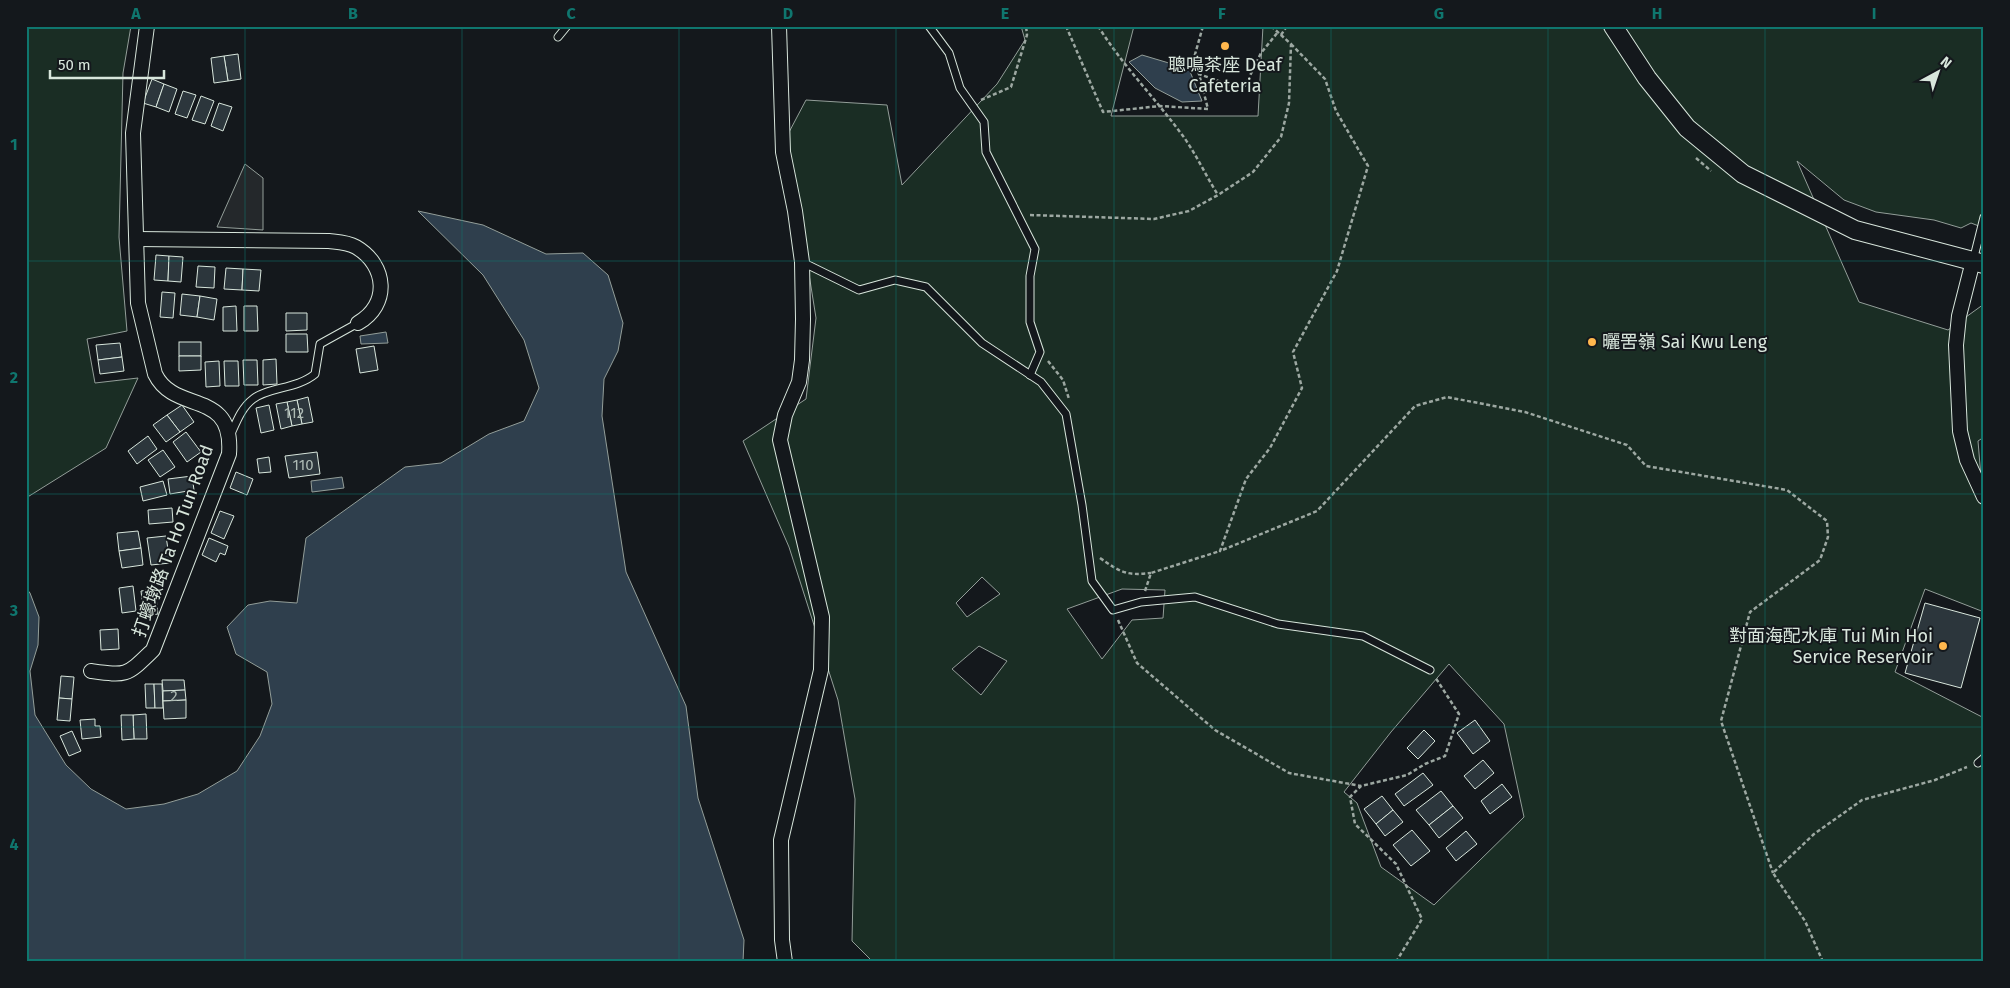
<svg xmlns="http://www.w3.org/2000/svg" width="2010" height="988" viewBox="0 0 2010 988" font-family="'Fira Sans','Noto Sans TC',sans-serif">
  <style>
    .green { fill: #1a2d24; stroke: #939e99; fill-rule: evenodd }
    .parking { fill: #24282b; stroke: #939e99 }
    .water { fill: #2f3f4d; stroke: #939e99 }
    .building { fill: #2c363c; stroke: #d8e6dc }
    .lines { fill: none; stroke-linecap: round; stroke-linejoin: round }
    .service-casing { stroke: #d8e6dc; stroke-width: 9 }
    .minor-casing { stroke: #d8e6dc; stroke-width: 16 }
    .tertiary-casing { stroke: #d8e6dc; stroke-width: 20 }
    .path { stroke: #9da8a2; stroke-width: 2.5; stroke-dasharray: 4 2.5; stroke-linecap: butt }
    .service { stroke: #14181c; stroke-width: 7 }
    .minor { stroke: #14181c; stroke-width: 14 }
    .tertiary { stroke: #14181c; stroke-width: 18 }
    .grid { fill: none; stroke: #0f766e; stroke-width: 1; stroke-opacity: 0.55 }
    .poi-dot { fill: #ffb74d; stroke: #14181c; stroke-width: 2 }
    .labels { text-anchor: middle; stroke-width: 4; stroke-linejoin: round; paint-order: stroke }
    .number-label { font-size: 15px; fill: #adbab4 }
    .poi-label { font-size: 18px; fill: #d8e6dc; stroke: #14181c }
    .street-label { font-size: 18px; fill: #d8e6dc; stroke: #14181c }
    .neatline { fill: none; stroke: #0f766e; stroke-width: 2 }
    .grid-label { font-size: 16px; text-anchor: middle; font-weight: bold; fill: #0f766e }
  </style>
  <rect width="100%" height="100%" fill="#14181c"/>
  <!-- green -->
  <g class="green">
    <path d="M26 26H131L123 73 119 237 127 331 87 339 95 383 138 378 106 448 26 498Z"/>
    <path d="M1021 26H1134L1111 116H1258L1263 26H1984V228L1971 223 1961 228 1934 220 1876 212 1844 200 1797 161 1859 302 1948 330 1984 304V437L1978 441 1984 513V612L1925 589 1895 672 1984 718V962H873L852 941 855 799 838 700 789 547 743 441 806 399 816 318 787 136 806 100 887 105 902 185 997 84 1025 40ZM982 577 1000 594 967 617 956 603ZM1122 589 1165 590 1163 618 1132 620 1102 659 1067 609ZM979 646 1007 661 981 695 952 669ZM1449 664 1504 724 1524 817 1434 905 1381 867 1357 803 1344 792 1391 732Z"/>
  </g>
  <!-- parking -->
  <path class="parking" d="M245 164 263 178V230L217 227Z"/>
  <!-- water -->
  <g class="water">
    <path d="M1142 55 1189 69 1202 101 1182 102 1155 88 1129 62Z"/>
    <path d="M418 211 483 225 546 254 583 253 608 275 623 323 618 351 604 379 602 416 626 572 686 706 698 798 744 940 743 962H26V588L30 593 39 617 38 645 30 671 35 715 66 765 91 789 126 809 164 804 198 794 237 771 260 736 272 704 267 672 236 654 227 627 248 605 270 601 297 603 306 538 405 467 441 463 489 434 524 421 539 388 524 340 483 275Z"/>
    <path d="M386 332 388 343 361 344 360 336Z"/>
    <path d="M342 477 344 488 312 492 311 481Z"/>
  </g>
  <!-- building -->
  <g class="building">
    <path d="M238 54 241 79 228 81 224 56Z"/>
    <path d="M224 56 228 81 214 83 211 58Z"/>
    <path d="M152 79 164 84 156 107 143 103Z"/>
    <path d="M164 84 177 89 169 112 156 107Z"/>
    <path d="M183 91 196 95 187 118 175 114Z"/>
    <path d="M201 96 214 101 205 124 192 120Z"/>
    <path d="M219 103 232 107 223 131 211 126Z"/>
    <path d="M156 255 169 256 168 281 154 280Z"/>
    <path d="M169 256 183 257 181 282 168 281Z"/>
    <path d="M198 266 215 267 214 288 196 287Z"/>
    <path d="M226 268 243 269 242 290 224 289Z"/>
    <path d="M243 269 261 270 259 291 242 290Z"/>
    <path d="M162 292 175 293 173 318 160 317Z"/>
    <path d="M182 294 200 296 197 317 180 315Z"/>
    <path d="M200 296 217 299 214 320 197 317Z"/>
    <path d="M236 306 237 331H223V307Z"/>
    <path d="M244 306H257L258 331H244Z"/>
    <path d="M286 313H307V330L286 331Z"/>
    <path d="M286 334H307L308 352H286Z"/>
    <rect x="179" y="342" width="22" height="14"/>
    <path d="M120 343 122 357 98 360 96 345Z"/>
    <path d="M374 346 378 370 360 373 356 349Z"/>
    <path d="M179 356H201V370L179 371Z"/>
    <path d="M122 357 124 371 100 374 98 360Z"/>
    <path d="M276 359 277 384 263 385V360Z"/>
    <path d="M243 360H257L258 385H244Z"/>
    <path d="M219 361 220 386 206 387 205 362Z"/>
    <path d="M224 361H238L239 386H225Z"/>
    <path d="M308 397 313 422 302 424 297 400Z"/>
    <path d="M297 400 302 424 292 426 287 402Z"/>
    <path d="M287 402 292 426 281 429 276 404Z"/>
    <path d="M182 405 194 422 180 432 167 415Z"/>
    <path d="M269 405 274 430 261 433 256 408Z"/>
    <path d="M167 415 180 432 166 442 153 425Z"/>
    <path d="M186 432 201 452 187 462 173 442Z"/>
    <path d="M148 436 157 449 137 464 128 451Z"/>
    <path d="M163 450 175 467 160 477 148 460Z"/>
    <path d="M317 452 320 474 289 478 285 456Z"/>
    <path d="M269 457 271 472 259 473 257 459Z"/>
    <path d="M236 472 253 479 247 495 230 488Z"/>
    <path d="M192 476 194 490 170 494 168 479Z"/>
    <path d="M163 481 167 495 143 501 140 487Z"/>
    <path d="M172 508 173 522 149 524 148 510Z"/>
    <path d="M220 511 234 516 224 539 211 533Z"/>
    <path d="M138 531 141 548 119 551 117 533Z"/>
    <path d="M166 536 170 563 151 565 147 538Z"/>
    <path d="M209 538 228 546 225 555 220 553 216 562 202 555Z"/>
    <path d="M141 548 143 565 122 568 119 551Z"/>
    <path d="M133 586 136 611 122 613 119 588Z"/>
    <path d="M155 589 158 614 144 616 141 591Z"/>
    <path d="M1925 603 1980 618 1961 688 1905 673Z"/>
    <path d="M118 629 119 649 101 650 100 630Z"/>
    <path d="M61 676 74 677 72 699 59 698Z"/>
    <path d="M162 680H184L185 690 163 691Z"/>
    <path d="M145 684H154L155 708H146Z"/>
    <path d="M154 684H162L163 708H155Z"/>
    <path d="M185 690 186 700 163 701V691Z"/>
    <path d="M59 698 72 699 70 721 57 720Z"/>
    <path d="M186 700V718L164 719 163 701Z"/>
    <path d="M146 714 147 739H134L133 715Z"/>
    <path d="M121 715H133L134 739 122 740Z"/>
    <path d="M95 719V726H100L101 737 82 739 80 720Z"/>
    <path d="M1475 720 1490 741 1473 754 1457 733Z"/>
    <path d="M1424 730 1435 741 1418 759 1407 748Z"/>
    <path d="M72 731 81 751 69 756 60 736Z"/>
    <path d="M1483 760 1494 773 1475 789 1464 776Z"/>
    <path d="M1423 773 1433 785 1404 806 1395 794Z"/>
    <path d="M1502 784 1512 797 1490 814 1481 801Z"/>
    <path d="M1441 791 1453 806 1429 825 1416 810Z"/>
    <path d="M1382 796 1393 810 1376 824 1364 809Z"/>
    <path d="M1453 806 1463 818 1439 838 1429 825Z"/>
    <path d="M1393 810 1403 822 1385 836 1376 824Z"/>
    <path d="M1412 830 1430 851 1411 866 1393 845Z"/>
    <path d="M1466 831 1477 844 1456 861 1446 848Z"/>
  </g>
  <g class="lines">
    <!-- service casing -->
    <g class="service-casing">
      <g id="service">
        <path d="M929 26 949 53 960 88 984 122 986 152 1035 249 1030 276V322L1040 352 1030 375"/>
        <path d="M558 37 567 26"/>
        <path d="M1973 261 1984 217"/>
        <path d="M802 262 859 290 895 280 926 287 982 343 1041 382 1066 414 1082 505 1092 581 1113 610 1141 602 1195 597 1278 624 1363 636 1430 670"/>
        <path d="M230 436C236 423 241 408 253 399 268 387 297 389 315 374L320 344 358 323"/>
        <path d="M1978 763 1984 758"/>
      </g>
    </g>
    <!-- minor casing -->
    <g class="minor-casing">
      <g id="minor">
        <path d="M779 26 783 152 795 211 802 262 803 319 802 360 799 382 785 415 780 440 822 617 821 670 781 840 782 940 785 962"/>
        <path d="M137 239 329 241C338 242 347 242 356 247 387 265 390 305 358 323"/>
        <path d="M1973 261 1959 316 1956 345 1960 431 1967 460 1984 497"/>
        <path d="M91 671C128 676 126 676 153 650L229 454C234 388 175 415 155 374L138 303 133 133 147 26"/>
      </g>
    </g>
    <!-- tertiary casing -->
    <g class="tertiary-casing">
      <path id="tertiary" d="M1613 26 1647 78 1687 128 1743 174 1855 230 1984 264"/>
    </g>
    <!-- path -->
    <g class="path">
      <path d="M1066 26 1103 112 1160 106 1208 109 1199 74 1243 90 1261 53 1278 32"/>
      <path d="M1098 26C1123 66 1155 98 1183 136 1196 154 1206 176 1218 195"/>
      <path d="M1281 35 1287 26"/>
      <path d="M1291 44 1325 79 1336 111 1368 166 1337 271 1293 352 1302 388 1270 448 1246 479 1220 551 1317 511 1415 406 1447 397 1525 412 1627 445 1646 466 1787 490 1827 521 1828 537 1820 560 1750 612 1721 721 1773 873"/>
      <path d="M1199 74 1194 58 1203 26"/>
      <path d="M981 100 1011 87 1027 35 1026 26"/>
      <path d="M1696 158 1711 171"/>
      <path d="M1030 215 1154 219 1189 211 1218 195 1253 172 1281 137 1289 103 1291 44 1271 26"/>
      <path d="M1048 361 1063 380 1069 399"/>
      <path d="M1100 558C1120 572 1126 576 1151 573"/>
      <path d="M1145 591 1151 573 1220 551"/>
      <path d="M1118 620 1137 663 1215 730 1289 773 1361 786"/>
      <path d="M1396 962 1422 919 1396 864 1355 824 1350 797 1361 786 1407 775 1425 764 1445 756 1459 714 1435 677"/>
      <path d="M1823 962 1805 921 1773 873 1814 834 1862 800 1935 780 1967 767"/>
    </g>
    <!-- service -->
    <use href="#service" class="service"/>
    <!-- minor -->
    <use href="#minor" class="minor"/>
    <!-- tertiary -->
    <use href="#tertiary" class="tertiary"/>
  </g>
  <!-- grid -->
  <path class="grid" d="M245 26V962M462 26V962M679 26V962M896 26V962M1114 26V962M1331 26V962M1548 26V962M1765 26V962M26 261H1984M26 494H1984M26 727H1984"/>
  <!-- markers -->
  <g class="poi-dot">
    <circle cx="1225" cy="46" r="5"/>
    <circle cx="1592" cy="342" r="5"/>
    <circle cx="1943" cy="646" r="5"/>
  </g>
  <g class="labels">
    <!-- number labels -->
    <g class="number-label">
      <text x="294" y="418">112</text>
      <text x="303" y="470">110</text>
      <text x="174" y="701">2</text>
    </g>
    <!-- poi labels -->
    <g class="poi-label">
      <text x="1225" y="71">聰鳴茶座 Deaf<tspan x="1225" dy="21">Cafeteria</tspan></text>
      <text x="1602" y="348" text-anchor="start">曬罟嶺 Sai Kwu Leng</text>
      <text x="1933" y="642" text-anchor="end">對面海配水庫 Tui Min Hoi<tspan x="1933" dy="21">Service Reservoir</tspan></text>
    </g>
    <!-- street labels -->
    <g class="street-label">
      <text transform="translate(173 541) rotate(-70)" y="6">打蠔墩路 Ta Ho Tun Road</text>
    </g>
  </g>
  <!-- border -->
  <rect width="2010" height="988" fill="none" stroke="#14181c" stroke-width="55"/>
  <!-- north arrow -->
  <g transform="translate(1938 72) rotate(40)" stroke="#14181c" stroke-width="4" paint-order="stroke">
  <path d="M0-4L9 19L0 12L-9 19Z" fill="#d8e6dc"/>
  <text y="-8" font-size="14" font-weight="bold" text-anchor="middle" fill="#d8e6dc">N</text>
  </g>
  <!-- scale -->
  <path d="M50 70v8h114v-8" fill="none" stroke="#d8e6dc" stroke-width="2.5"/>
  <text x="58" y="70" font-size="15" fill="#d8e6dc" stroke="#14181c" stroke-width="4" paint-order="stroke">50 m</text>
  <rect x="28" y="28" width="1954" height="932" class="neatline"/>
  <g class="grid-label">
    <text x="136" y="19">A</text>
    <text x="353" y="19">B</text>
    <text x="571" y="19">C</text>
    <text x="788" y="19">D</text>
    <text x="1005" y="19">E</text>
    <text x="1222" y="19">F</text>
    <text x="1439" y="19">G</text>
    <text x="1657" y="19">H</text>
    <text x="1874" y="19">I</text>
    <text x="14" y="150">1</text>
    <text x="14" y="383">2</text>
    <text x="14" y="616">3</text>
    <text x="14" y="850">4</text>
  </g>
</svg>
